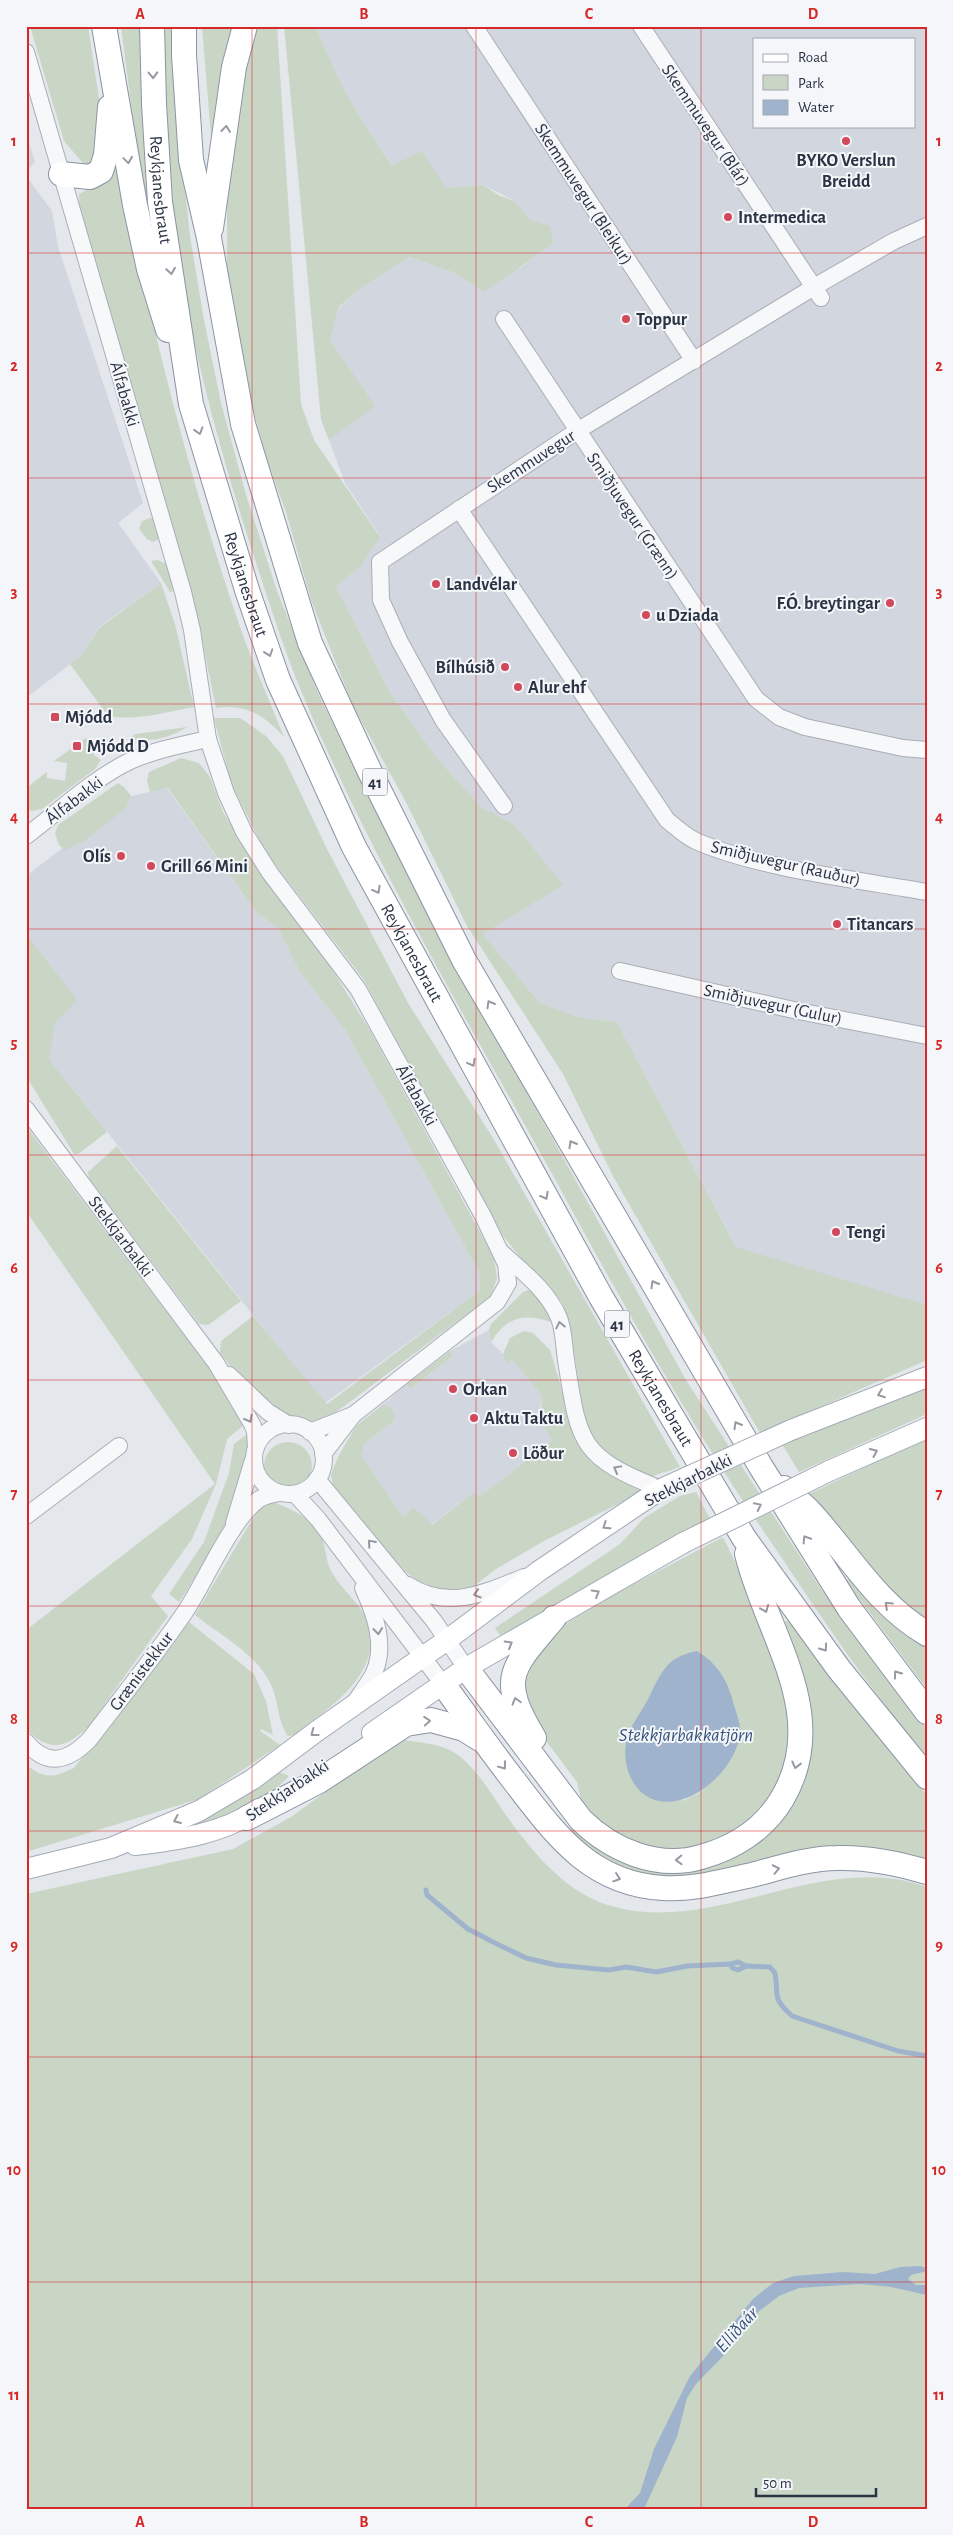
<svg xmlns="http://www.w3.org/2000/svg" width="953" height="2535" viewBox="0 0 953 2535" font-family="'Alegreya Sans',sans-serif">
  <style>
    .built { fill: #d2d6de; fill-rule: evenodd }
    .green { fill: #c9d6c5; fill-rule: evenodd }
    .water { fill: #9fb4cc }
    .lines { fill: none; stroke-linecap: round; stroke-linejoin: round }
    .stream { stroke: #9fb4cc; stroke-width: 5 }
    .minor-casing { stroke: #a9aeb7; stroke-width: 18 }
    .major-casing { stroke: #a3abb8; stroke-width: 22 }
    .highway-casing { stroke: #8b94a3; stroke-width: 26 }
    .minor { stroke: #f7f8fa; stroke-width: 16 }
    .major { stroke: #fff; stroke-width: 20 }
    .highway { stroke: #fff; stroke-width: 24 }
    .major-bridge-casing { stroke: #a3abb8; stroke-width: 22; stroke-linecap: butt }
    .major-bridge { stroke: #fff; stroke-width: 20 }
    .oneway { stroke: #959aa2 }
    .oneway2 { stroke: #9196a0 }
    .grid { fill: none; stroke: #d62828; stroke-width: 1; stroke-opacity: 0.55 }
    .poi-dot { fill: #d1495b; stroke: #f4f6f9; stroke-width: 2 }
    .labels { text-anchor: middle; stroke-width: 4; stroke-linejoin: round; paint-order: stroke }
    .shield { fill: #f4f6f9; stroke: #676e7b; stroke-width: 1 }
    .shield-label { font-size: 16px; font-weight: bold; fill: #2b3445 }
    .street-label { font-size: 18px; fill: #2b3445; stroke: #f4f6f9 }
    .poi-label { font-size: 18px; font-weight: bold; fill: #2b3445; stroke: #f4f6f9; text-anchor: start }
    .water-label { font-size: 19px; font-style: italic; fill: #34527a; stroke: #f4f6f9 }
    .neatline { fill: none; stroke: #d62828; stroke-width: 2 }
    .grid-label { font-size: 16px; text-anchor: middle; font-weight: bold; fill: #d62828 }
  </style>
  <rect width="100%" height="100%" fill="#e4e7ec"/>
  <!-- built -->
  <g class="built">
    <path d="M316 26H927V1346L812 1390 617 1022 578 1017 540 1003 483 934 562 885 515 825 481 807 437 758 390 693 336 586 361 566 380 536 345 483 321 419 330 340 339 308 361 288 409 257 452 272 472 284 521 267 537 254 530 220 515 201 483 185 446 188 392 166 361 120 327 58ZM754 39H914V126H754Z"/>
    <path d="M26 134 35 162 26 172Z"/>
    <path d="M26 176 52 211 58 247 143 503 118 523 161 583 99 627 82 655 26 698Z"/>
    <path d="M167 788 256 912 278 928 299 971 345 1030 479 1272 480 1290 324 1404 26 1030V876L131 796Z"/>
    <path d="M489 1330 491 1342 503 1354 506 1363 512 1358 542 1396 539 1413 553 1440 479 1497 475 1492 431 1525 423 1515 403 1518 361 1455 365 1443 394 1421V1413L389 1406 382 1405 407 1384 410 1389 453 1356 450 1351Z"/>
  </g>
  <!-- green -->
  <g class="green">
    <path d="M30 26H88L101 112 98 159 87 168 64 141Z"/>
    <path d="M121 26H141L152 206 144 207Z"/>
    <path d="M160 26H175L179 134 190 236 204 320 221 403 247 498 277 591 318 693 374 808 446 946 686 1380 821 1589 897 1693 927 1729V1756C870 1691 821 1617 773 1545 759 1524 744 1503 730 1481 668 1384 611 1283 556 1181 468 1021 373 862 302 693 281 642 265 590 248 538 217 440 190 340 175 238 164 168 163 97 160 26Z"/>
    <path d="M202 26H233L211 136Z"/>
    <path d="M256 26H277L301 404 314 440 380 537 361 566 336 586 390 693 437 758 481 807 515 825 563 885 483 934 540 1003 578 1017 617 1022 736 1247 927 1305V1360L760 1433 614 1178 563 1074 467 926 407 804 353 706 311 600 286 512 268 463 253 410 227 289V188L238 93Z"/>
    <path d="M284 26H316C334 77 362 122 392 166L422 151 446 188 483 185 500 196 515 201 530 220 550 226 553 243 485 292 452 272 409 257 361 288 339 307 330 340 375 406 329 440 321 419Z"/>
    <path d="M117 164C150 318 187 472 238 621 251 660 269 699 284 737 265 716 245 703 216 708L194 601 79 205V194L108 179Z"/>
    <path d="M153 517 160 536 159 539 153 542 147 539 139 529 142 521Z"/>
    <path d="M158 560 168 565 173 591 170 592 151 561Z"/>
    <path d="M161 583 175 624 194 707C167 712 136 721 108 716L70 664 82 655 99 628Z"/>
    <path d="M214 718H240L266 736 283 756 327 849 408 1003 493 1138 680 1467 650 1477 625 1468 599 1446 585 1424 570 1325 562 1302 537 1278 500 1232 364 980 265 851 231 783Z"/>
    <path d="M187 727C172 737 147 744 129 738L136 734Z"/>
    <path d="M86 738 93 747 94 755 101 760 95 769 42 809 32 811 26 809V788L47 772V778L65 781 67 763 54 761Z"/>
    <path d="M181 758 199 763 210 777 223 812 255 865 323 955 371 1032 494 1258 497 1278 491 1296 335 1413C329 1416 323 1420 317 1421 277 1425 241 1381 220 1353L221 1341 253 1316 327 1404 480 1290 479 1272 345 1030 299 971 278 928 256 912 168 788 150 792 147 781 149 772Z"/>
    <path d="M118 783 124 787 131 796 126 808 84 841 65 850 59 845 55 834 58 825Z"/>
    <path d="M26 934 77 1000 55 1023 49 1059 107 1132 78 1154H74L26 1076Z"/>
    <path d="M26 1126 220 1383 245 1424 227 1439 216 1484 192 1539 151 1596 168 1616 88 1727C65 1748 50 1753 26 1729V1630L215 1484 26 1211Z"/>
    <path d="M117 1146 241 1301 208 1325 199 1324 89 1178 88 1172Z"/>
    <path d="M528 1290C541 1296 547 1307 551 1322 523 1313 507 1317 491 1342L489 1330 491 1324 523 1292Z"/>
    <path d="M524 1331 533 1333 550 1350 576 1437 591 1462 644 1491 542 1542 496 1569 474 1586 447 1591 427 1588 406 1572 334 1492 331 1474 339 1455 356 1426 382 1405 389 1406 394 1413V1421L365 1443 361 1455 403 1517 413 1508 423 1515 432 1525 475 1492 479 1497 553 1440 540 1422 542 1396 512 1359 506 1364 503 1354 510 1338Z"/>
    <path d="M450 1351 453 1356 410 1389 407 1384Z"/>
    <path d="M927 1387V1414L799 1472 782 1444Z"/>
    <path d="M249 1433C252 1490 209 1556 179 1602L169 1594 204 1542 229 1473 234 1444Z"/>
    <path d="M927 1437V1627L909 1615 805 1496Z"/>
    <circle cx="288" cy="1466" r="24"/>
    <path d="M696 1492 710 1519 502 1638 495 1628 620 1544 644 1518 680 1496Z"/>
    <path d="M275 1503C291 1509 317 1520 322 1538 326 1549 326 1561 331 1571 342 1591 365 1607 372 1630 373 1634 371 1641 371 1645 366 1686 324 1711 294 1735L288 1736C277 1721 279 1702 271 1685 257 1654 221 1636 195 1615L256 1513 266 1504Z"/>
    <path d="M723 1537 758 1610 793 1724 790 1760 773 1800 749 1825 689 1855 622 1842 582 1804 577 1782 534 1725 521 1693 523 1668 554 1631 617 1593ZM659 1678 710 1783 699 1793 682 1801 646 1703Z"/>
    <path d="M852 1576 927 1642V1689L846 1581Z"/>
    <path d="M791 1619 844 1694 927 1795V1859L869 1848 798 1854 757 1861 709 1875 671 1881 630 1873 597 1857 569 1835 571 1828 598 1846 680 1866 794 1793 782 1623Z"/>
    <path d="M189 1622 254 1674 266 1701 273 1735 261 1729 260 1731 280 1745 199 1799 26 1852V1765C46 1779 52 1778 74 1768Z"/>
    <path d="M404 1740C422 1743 444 1744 458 1755 476 1769 489 1790 501 1808 526 1844 563 1892 608 1905 712 1938 820 1849 927 1887V2509H26V1894L233 1849 291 1817 372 1758Z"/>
    <path d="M279 1772 289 1776 268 1797 193 1829 191 1824Z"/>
  </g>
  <!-- water -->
  <g class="water">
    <path d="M697 1651C715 1662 726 1677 732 1698 734 1707 739 1718 740 1728 742 1768 679 1825 641 1792 626 1778 621 1752 629 1732 634 1721 642 1711 648 1699 654 1687 661 1670 672 1661 680 1655 688 1653 697 1651Z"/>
    <path d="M920 2266 927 2268V2271L911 2275 908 2279 916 2285H927V2295L891 2287 860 2284 799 2288 779 2296 758 2312 740 2332 725 2354 696 2384 687 2398 677 2437 644 2509H625L640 2493 654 2449 690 2376 753 2299 773 2283 794 2276 843 2272 875 2274 900 2267Z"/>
  </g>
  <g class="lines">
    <!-- stream -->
    <g class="stream">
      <path d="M426 1890 427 1895 468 1929 495 1943 526 1958 556 1965 609 1970 626 1967 656 1972 687 1966 731 1964 732 1968 738 1970 746 1966 770 1967 775 1973C779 1996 771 1997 792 2016L898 2051 927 2056"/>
      <path d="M731 1964 738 1962 746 1966"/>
    </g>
    <!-- minor casing -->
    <g class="minor-casing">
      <g id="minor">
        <path d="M474 26 694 361"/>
        <path d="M641 26 821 298"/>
        <path d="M26 52 183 592 192 630 208 739 226 793 244 832 270 873 358 989 483 1216 506 1264 508 1283 497 1302 353 1415 323 1454"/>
        <path d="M504 319 756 699 779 717 805 727 903 748 927 750"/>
        <path d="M459 509 667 820C677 828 686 837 698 842 765 870 855 879 927 892"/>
        <path d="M504 806 443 720 400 642 381 600 380 562 577 431 814 287 894 241 927 226"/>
        <path d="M26 836C58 812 94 778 130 761 155 750 181 745 208 739"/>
        <path d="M620 971 798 1011 927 1036"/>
        <path id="s1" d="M26 1109 216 1363 252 1424 255 1431 256 1447"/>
        <path d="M502 1253C523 1272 548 1291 559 1318 564 1330 564 1347 566 1360 579 1443 579 1457 661 1489"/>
        <path d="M229 1375 268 1412 289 1425"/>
        <circle cx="289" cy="1459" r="35"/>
        <path d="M310 1432 353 1415"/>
        <path d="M317 1479 434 1621 466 1668"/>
        <path d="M295 1494 318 1519 443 1684"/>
        <path d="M26 1516 119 1446"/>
        <path d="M234 1523 253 1460"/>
        <path d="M408 1585C448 1611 484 1593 524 1577"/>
        <path d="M355 1702C361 1693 368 1684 373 1675 387 1647 375 1614 363 1588"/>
        <path d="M26 1742C47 1767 67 1762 89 1740 121 1698 155 1656 185 1612 205 1582 231 1520 258 1500 265 1495 273 1494 280 1493"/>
      </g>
    </g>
    <!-- major casing -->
    <g class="major-casing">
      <g id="major">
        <path d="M791 1430 927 1377"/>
        <path d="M829 1471 927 1428"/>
        <path d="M372 1733 466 1668 683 1543"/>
        <path d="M135 1845C178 1840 222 1834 259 1809"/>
        <path d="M26 1869 111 1848 199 1811 253 1779 317 1731 447 1640 539 1571 661 1489"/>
      </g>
    </g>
    <!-- highway casing -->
    <g class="highway-casing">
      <g id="highway">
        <path d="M104 26 135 205 149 269 168 330"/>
        <path id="s2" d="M152 26 154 104 160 202 191 404 247 590 278 680 354 847 601 1297 744 1538 839 1669 927 1777"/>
        <path d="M184 26V55L191 160 209 238 243 424 310 643 370 772 464 960 761 1467 849 1608 927 1712"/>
        <path d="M61 174 90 177 101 171 106 155 110 107"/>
        <path d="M211 228 234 67 245 26"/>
        <path d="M784 1488C792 1496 802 1503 810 1512 849 1554 875 1603 927 1634"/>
        <path d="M466 1668 581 1820C612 1850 657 1870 701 1857 734 1848 764 1829 782 1799 832 1715 767 1636 747 1554"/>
        <path d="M443 1684C467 1717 490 1750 515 1782 555 1834 590 1884 663 1888 693 1890 723 1881 752 1875 779 1868 809 1858 837 1858 868 1857 897 1863 927 1872"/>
        <path d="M534 1738C497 1677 512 1668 554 1618"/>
        <path d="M247 1818 319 1781 406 1724 431 1720 464 1729 480 1739"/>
      </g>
    </g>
    <!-- minor -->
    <use href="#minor" class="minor"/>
    <!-- major -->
    <use href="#major" class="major"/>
    <!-- highway -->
    <use href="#highway" class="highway"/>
    <!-- major-bridge casing -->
    <g class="major-bridge-casing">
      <g id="major-bridge">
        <path d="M661 1489 791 1430"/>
        <path d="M683 1543 829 1471"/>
      </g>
    </g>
    <!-- major-bridge -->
    <use href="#major-bridge" class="major-bridge"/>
  </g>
  <!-- one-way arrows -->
  <defs><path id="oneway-chevron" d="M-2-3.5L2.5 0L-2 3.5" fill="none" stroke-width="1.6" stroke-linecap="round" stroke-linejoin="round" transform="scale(1.25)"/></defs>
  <g class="oneway">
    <use href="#oneway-chevron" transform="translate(153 75) rotate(89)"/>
    <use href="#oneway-chevron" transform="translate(226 129) rotate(-83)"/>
    <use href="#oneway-chevron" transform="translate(128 160) rotate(82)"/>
    <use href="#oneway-chevron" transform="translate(171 271) rotate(81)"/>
    <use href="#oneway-chevron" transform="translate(199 431) rotate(73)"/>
    <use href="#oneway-chevron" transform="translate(269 653) rotate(71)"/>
    <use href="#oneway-chevron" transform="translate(377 890) rotate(61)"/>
    <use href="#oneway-chevron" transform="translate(490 1004) rotate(-120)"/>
    <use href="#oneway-chevron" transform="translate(472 1063) rotate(61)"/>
    <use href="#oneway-chevron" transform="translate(572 1144) rotate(-120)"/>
    <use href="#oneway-chevron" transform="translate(545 1196) rotate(61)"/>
    <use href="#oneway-chevron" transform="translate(654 1284) rotate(-120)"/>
    <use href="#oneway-chevron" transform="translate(881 1394) rotate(160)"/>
    <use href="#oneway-chevron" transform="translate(737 1425) rotate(-120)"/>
    <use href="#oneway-chevron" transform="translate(874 1452) rotate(-24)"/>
    <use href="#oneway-chevron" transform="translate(758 1506) rotate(-26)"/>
    <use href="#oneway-chevron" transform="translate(606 1526) rotate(146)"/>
    <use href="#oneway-chevron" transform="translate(806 1539) rotate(-122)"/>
    <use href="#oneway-chevron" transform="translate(596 1593) rotate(-30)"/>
    <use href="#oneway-chevron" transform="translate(888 1605) rotate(-137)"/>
    <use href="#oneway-chevron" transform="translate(765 1609) rotate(68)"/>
    <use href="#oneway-chevron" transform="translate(509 1644) rotate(-30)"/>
    <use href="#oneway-chevron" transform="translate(824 1648) rotate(54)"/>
    <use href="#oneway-chevron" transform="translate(897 1674) rotate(-126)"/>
    <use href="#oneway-chevron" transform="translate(516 1701) rotate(-106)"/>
    <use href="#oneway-chevron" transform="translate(427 1721) rotate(-4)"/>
    <use href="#oneway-chevron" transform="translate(314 1733) rotate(143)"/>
    <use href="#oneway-chevron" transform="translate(796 1765) rotate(104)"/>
    <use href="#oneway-chevron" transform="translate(503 1766) rotate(53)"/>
    <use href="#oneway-chevron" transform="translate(177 1820) rotate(157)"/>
    <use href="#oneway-chevron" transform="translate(679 1860) rotate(178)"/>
    <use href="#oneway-chevron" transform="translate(776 1869) rotate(-12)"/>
    <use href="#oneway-chevron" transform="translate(617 1878) rotate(19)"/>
  </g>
  <g class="oneway2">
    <use href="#oneway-chevron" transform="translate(560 1325) rotate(-102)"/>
    <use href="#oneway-chevron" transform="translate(249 1419) rotate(61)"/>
    <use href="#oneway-chevron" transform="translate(617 1469) rotate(-151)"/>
    <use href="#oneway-chevron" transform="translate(371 1543) rotate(-131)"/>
    <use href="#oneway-chevron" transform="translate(477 1594) rotate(163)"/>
    <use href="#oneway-chevron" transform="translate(378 1631) rotate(84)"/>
  </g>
  <!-- grid -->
  <path class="grid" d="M252 26V2509M476 26V2509M701 26V2509M26 253H927M26 478H927M26 704H927M26 929H927M26 1155H927M26 1380H927M26 1606H927M26 1831H927M26 2057H927M26 2282H927"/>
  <!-- markers -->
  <g class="poi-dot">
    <circle cx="846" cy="141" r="5"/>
    <circle cx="728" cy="217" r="5"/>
    <circle cx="626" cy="319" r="5"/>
    <circle cx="436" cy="584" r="5"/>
    <circle cx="890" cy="603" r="5"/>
    <circle cx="646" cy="615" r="5"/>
    <circle cx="505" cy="667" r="5"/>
    <circle cx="518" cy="687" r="5"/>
    <rect x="50" y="712" width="10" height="10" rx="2.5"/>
    <rect x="72" y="741" width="10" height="10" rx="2.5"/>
    <circle cx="121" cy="856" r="5"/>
    <circle cx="151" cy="866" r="5"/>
    <circle cx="837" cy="924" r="5"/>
    <circle cx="836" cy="1232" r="5"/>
    <circle cx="453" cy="1389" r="5"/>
    <circle cx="474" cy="1418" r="5"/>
    <circle cx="513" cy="1453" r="5"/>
  </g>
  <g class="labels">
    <!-- shield labels -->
    <g class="shield">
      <rect x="362.5" y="768.5" width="25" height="27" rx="4"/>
      <rect x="604.5" y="1310.5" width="25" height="27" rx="4"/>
    </g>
    <g class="shield-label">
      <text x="375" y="788">41</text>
      <text x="617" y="1330">41</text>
    </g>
    <!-- street labels -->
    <g class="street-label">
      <text transform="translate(706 125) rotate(56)" y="6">Skemmuvegur (Blár)</text>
      <text dy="6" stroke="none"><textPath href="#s2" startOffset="164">Reykjanesbraut</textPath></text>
      <text transform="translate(584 194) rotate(57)" y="6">Skemmuvegur (Bleikur)</text>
      <text transform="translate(125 394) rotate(74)" y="6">Álfabakki</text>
      <text transform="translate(531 461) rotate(-33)" y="6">Skemmuvegur</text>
      <text transform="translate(633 516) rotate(56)" y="6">Smiðjuvegur (Grænn)</text>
      <text dy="6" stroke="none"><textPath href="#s2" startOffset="569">Reykjanesbraut</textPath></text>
      <text transform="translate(74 800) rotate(-37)" y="6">Álfabakki</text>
      <text transform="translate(786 863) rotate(13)" y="6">Smiðjuvegur (Rauður)</text>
      <text dy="6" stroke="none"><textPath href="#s2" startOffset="974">Reykjanesbraut</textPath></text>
      <text transform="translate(773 1004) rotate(12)" y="6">Smiðjuvegur (Gulur)</text>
      <text transform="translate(417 1095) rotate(61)" y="6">Álfabakki</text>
      <text dy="6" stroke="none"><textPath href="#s1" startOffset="159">Stekkjarbakki</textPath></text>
      <text dy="6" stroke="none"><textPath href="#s2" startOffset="1484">Reykjanesbraut</textPath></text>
      <text transform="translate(688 1480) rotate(-27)" y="6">Stekkjarbakki</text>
      <text transform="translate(141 1671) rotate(-53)" y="6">Grænistekkur</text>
      <text transform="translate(287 1790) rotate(-34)" y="6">Stekkjarbakki</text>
    </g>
    <!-- poi labels -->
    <g class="poi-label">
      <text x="846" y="166" text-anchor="middle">BYKO Verslun<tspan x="846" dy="21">Breidd</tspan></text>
      <text x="738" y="223">Intermedica</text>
      <text x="636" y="325">Toppur</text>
      <text x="446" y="590">Landvélar</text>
      <text x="880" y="609" text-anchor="end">F.Ó. breytingar</text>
      <text x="656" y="621">u Dziada</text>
      <text x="495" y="673" text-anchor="end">Bílhúsið</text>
      <text x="528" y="693">Alur ehf</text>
      <text x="65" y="723">Mjódd</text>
      <text x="87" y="752">Mjódd D</text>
      <text x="111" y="862" text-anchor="end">Olís</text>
      <text x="161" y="872">Grill 66 Mini</text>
      <text x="847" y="930">Titancars</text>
      <text x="846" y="1238">Tengi</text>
      <text x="463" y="1395">Orkan</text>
      <text x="484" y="1424">Aktu Taktu</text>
      <text x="523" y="1459">Löður</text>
    </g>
    <!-- water labels -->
    <g class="water-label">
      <text x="686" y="1741">Stekkjarbakkatjörn</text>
      <text transform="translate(736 2329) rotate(-48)" y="7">Elliðaár</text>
    </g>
  </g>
  <!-- border -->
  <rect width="953" height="2535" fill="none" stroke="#f4f6f9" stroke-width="55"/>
  <!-- legend -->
  <rect x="753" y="38" width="162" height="90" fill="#f4f6f9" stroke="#a4a8b1"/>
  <rect x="763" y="54" width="25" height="8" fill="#ffffff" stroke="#a4a8b1"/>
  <text x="798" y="62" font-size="15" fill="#2b3445">Road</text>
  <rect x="763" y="75" width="25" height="15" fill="#c9d6c5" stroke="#a4a8b1"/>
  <text x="798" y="88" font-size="15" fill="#2b3445">Park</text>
  <rect x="763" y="100" width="25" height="15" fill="#9fb4cc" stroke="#a4a8b1"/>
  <text x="798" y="112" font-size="15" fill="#2b3445">Water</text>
  <!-- scale -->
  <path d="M756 2488v8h120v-8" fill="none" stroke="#2b3445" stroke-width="2.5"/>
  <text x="763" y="2488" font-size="15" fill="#2b3445" stroke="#f4f6f9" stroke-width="4" paint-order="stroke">50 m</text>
  <rect x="28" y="28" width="898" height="2480" class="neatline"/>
  <g class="grid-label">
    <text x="140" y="19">A</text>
    <text x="364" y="19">B</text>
    <text x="589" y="19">C</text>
    <text x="813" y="19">D</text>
    <text x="14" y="146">1</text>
    <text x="939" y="146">1</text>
    <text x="14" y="371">2</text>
    <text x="939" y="371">2</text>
    <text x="14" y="597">3</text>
    <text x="939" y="597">3</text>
    <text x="14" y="822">4</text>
    <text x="939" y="822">4</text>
    <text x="14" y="1048">5</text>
    <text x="939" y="1048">5</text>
    <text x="14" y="1273">6</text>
    <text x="939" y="1273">6</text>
    <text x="14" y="1499">7</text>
    <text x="939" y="1499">7</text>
    <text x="14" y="1724">8</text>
    <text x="939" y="1724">8</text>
    <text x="14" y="1950">9</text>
    <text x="939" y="1950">9</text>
    <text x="14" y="2175">10</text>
    <text x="939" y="2175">10</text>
    <text x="14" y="2400">11</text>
    <text x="939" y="2400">11</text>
    <text x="140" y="2527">A</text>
    <text x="364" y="2527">B</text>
    <text x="589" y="2527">C</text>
    <text x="813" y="2527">D</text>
  </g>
</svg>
